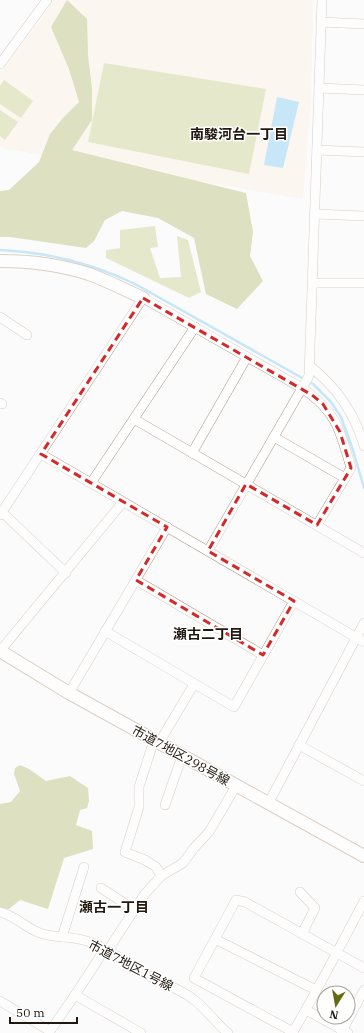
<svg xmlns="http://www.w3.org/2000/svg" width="364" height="1033" viewBox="0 0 364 1033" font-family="'IBM Plex Serif','Noto Sans JP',serif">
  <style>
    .built { fill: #fcefe4 }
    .green { fill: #cad190 }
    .forest { fill: #b8bf7b }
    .water { fill: #87ccf4 }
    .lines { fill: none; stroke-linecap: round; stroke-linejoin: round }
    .stream { stroke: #87ccf4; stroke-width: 2.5 }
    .minor-casing { stroke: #b09884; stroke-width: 10 }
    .tertiary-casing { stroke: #b09884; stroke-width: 14 }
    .minor { stroke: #fff; stroke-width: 9 }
    .tertiary { stroke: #fff; stroke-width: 12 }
    .marked { fill: none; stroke: #d62828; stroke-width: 3; stroke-dasharray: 8 5; stroke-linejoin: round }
    .labels { text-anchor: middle; stroke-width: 3; stroke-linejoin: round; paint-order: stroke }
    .street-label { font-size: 13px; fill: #211810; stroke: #fff }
    .neighbourhood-label { font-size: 14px; font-weight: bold; fill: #211810; stroke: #fff }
  </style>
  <rect width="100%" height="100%" fill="#fbfbfb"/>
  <!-- built -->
  <path class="built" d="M55 0H313L311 98 303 199 6 149 0 145V73Z"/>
  <!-- green -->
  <g class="green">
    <path d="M104 63 266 89 249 174 88 142Z"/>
    <path d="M4 80 33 101 21 118 0 104V86Z"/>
    <path d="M0 110 18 122 5 140 0 136Z"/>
    <path d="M155 226 158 247 150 248 160 278 181 277 177 236 188 240 201 292 189 298 106 258V250L120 248V230Z"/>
  </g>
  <!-- forest -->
  <g class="forest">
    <path d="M67 0 87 19 88 55 92 89V120L72 150 246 193 253 232 250 256 263 281 237 309 206 294 194 238 158 218 122 211 105 220 94 241 86 248 10 237H0V191L9 190 39 162 50 134 63 118 79 102 69 69 51 27Z"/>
    <path d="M20 765 29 769 46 781 70 776 88 788 89 801 87 808 80 810 76 825 92 831 93 849 64 858 48 909 20 900 9 909 0 908V804L11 802 20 791 14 774 15 768Z"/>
  </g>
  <!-- water -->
  <path class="water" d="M277 97 299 102 283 168 264 165Z"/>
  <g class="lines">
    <!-- stream -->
    <g class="stream">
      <path d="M0 250C48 252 94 264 137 285L304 379"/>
      <path d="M309 382 313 384 331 402 341 417 352 447 364 488"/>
    </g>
    <!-- minor casing -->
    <g class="minor-casing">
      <g id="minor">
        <path d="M321 22 364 24"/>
        <path d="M0 64 47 0"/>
        <path d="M319 88 364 90"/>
        <path d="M317 150 364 152"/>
        <path d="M315 214 364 216"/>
        <path d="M313 283H364"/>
        <path d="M0 317 27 335"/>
        <path d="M310 366C337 388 354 412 364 446"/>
        <path d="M0 403 2 404"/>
        <path d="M134 419 364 553"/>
        <path d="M274 437 345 478"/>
        <path d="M192 453 247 357"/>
        <path d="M41 454 364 642"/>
        <path d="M91 483 195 327"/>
        <path d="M2 512 66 573"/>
        <path d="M0 515 143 298 302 388C337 412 340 430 351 468L317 525"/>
        <path d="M208 551 309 376 322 0"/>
        <path d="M136 580 263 655"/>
        <path d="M105 631 234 707 294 601"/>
        <path d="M0 651 123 502"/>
        <path d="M69 693 167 527"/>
        <path d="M154 740 139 787V807L125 852 145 860 156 867 161 876"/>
        <path d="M159 743 194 684"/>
        <path d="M299 745 364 781"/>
        <path d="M268 804 364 623"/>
        <path d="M165 805 182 756"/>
        <path d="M101 888 135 910"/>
        <path d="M300 892 315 908 302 934"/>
        <path d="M364 901C341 945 318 989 293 1032L194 978 236 900 245 902 364 968"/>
        <path d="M0 912C14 915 26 928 40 933 54 938 69 936 83 940 107 946 126 963 147 975 162 983 180 989 193 999 207 1009 215 1023 228 1033"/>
        <path d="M62 937 84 867"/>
        <path d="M215 939 316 990"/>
        <path d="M108 950 144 895 161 876 183 863 194 848 209 832 236 786"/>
        <path d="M75 995 141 1033"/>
        <path d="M0 1001 50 1031 75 995 105 949"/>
        <path d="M306 1010 348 1033"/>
        <path d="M341 1033 364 990"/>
      </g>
    </g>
    <!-- tertiary casing -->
    <g class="tertiary-casing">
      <g id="tertiary">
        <path d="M0 261C30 261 61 265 89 274 108 281 125 290 143 298"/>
        <path d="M0 651 69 693 364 856"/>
      </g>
    </g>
    <!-- minor -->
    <use href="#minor" class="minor"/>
    <!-- tertiary -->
    <use href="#tertiary" class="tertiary"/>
  </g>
  <!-- marked area -->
  <path d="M0 0H364V1033H0ZM143 298 312 395 323 404 340 432 351 468 317 525 246 484 208 551 294 601 263 655 136 580 167 527 41 454Z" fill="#fbfbfb" fill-opacity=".55" fill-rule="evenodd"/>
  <path class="marked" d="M143 298 312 395 323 404 340 432 351 468 317 525 246 484 208 551 294 601 263 655 136 580 167 527 41 454Z"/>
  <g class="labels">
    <!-- street labels -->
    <g class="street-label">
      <text transform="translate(181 755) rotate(29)" y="5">市道7地区298号線</text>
      <text transform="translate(131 965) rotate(28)" y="5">市道7地区1号線</text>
    </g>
    <!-- neighbourhood labels -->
    <g class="neighbourhood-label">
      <text x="239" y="139">南駿河台一丁目</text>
      <text x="208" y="639">瀬古二丁目</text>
      <text x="114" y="912">瀬古一丁目</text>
    </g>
  </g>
  <!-- north arrow -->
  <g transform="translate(336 1005) rotate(191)"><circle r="19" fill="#ffffff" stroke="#a6a39f"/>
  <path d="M0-3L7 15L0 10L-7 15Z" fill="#646c12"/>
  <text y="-6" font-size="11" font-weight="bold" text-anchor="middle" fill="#211810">N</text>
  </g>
  <!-- scale -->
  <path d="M10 1017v6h67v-6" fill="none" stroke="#211810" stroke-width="2"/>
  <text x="16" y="1017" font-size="12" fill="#211810" stroke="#ffffff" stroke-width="3" paint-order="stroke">50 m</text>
</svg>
